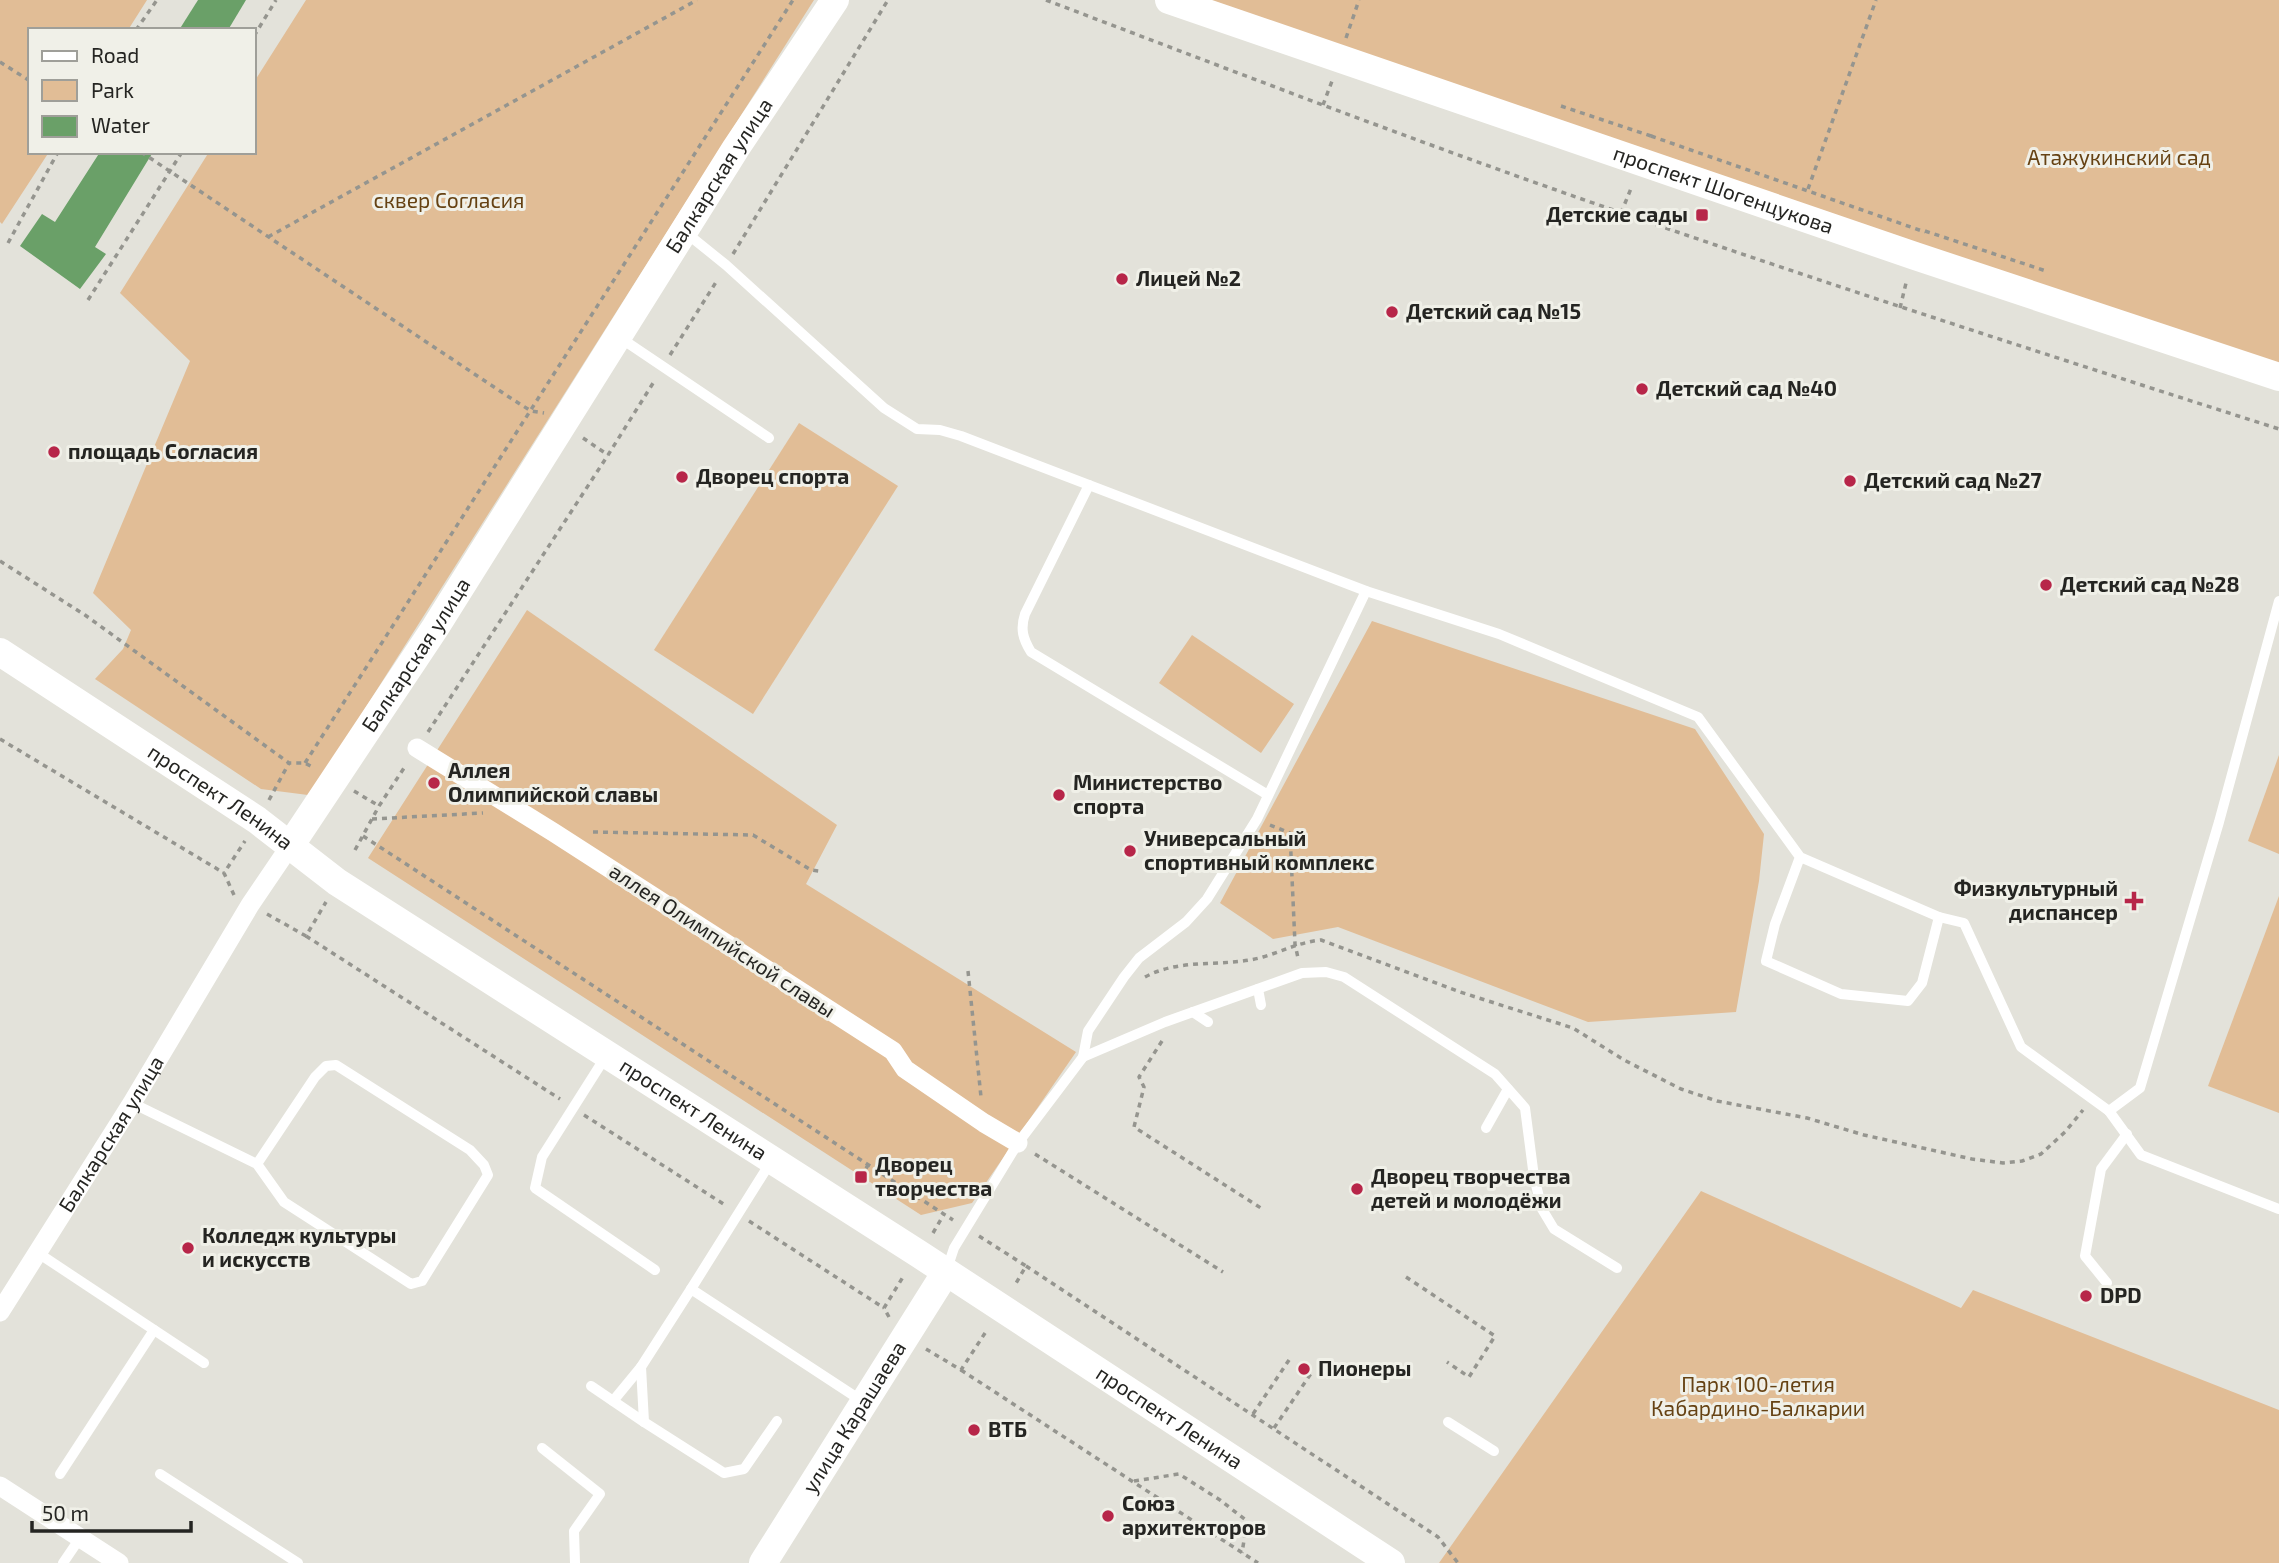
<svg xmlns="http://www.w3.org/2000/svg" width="2279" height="1563" viewBox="0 0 2279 1563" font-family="'Exo 2',sans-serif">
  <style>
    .park { fill: #e1bd96 }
    .water { fill: #6aa068 }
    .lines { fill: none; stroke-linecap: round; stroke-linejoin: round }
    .path { stroke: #95958f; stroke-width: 3.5; stroke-dasharray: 5 5; stroke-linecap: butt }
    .lane { stroke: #fff; stroke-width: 10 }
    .street { stroke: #fff; stroke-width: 19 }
    .secondary { stroke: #fff; stroke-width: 28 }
    .poi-dot { fill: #b72649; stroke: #f0f0e8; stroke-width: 2.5 }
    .labels { text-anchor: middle; stroke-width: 6; stroke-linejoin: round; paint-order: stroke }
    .park-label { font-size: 21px; fill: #664213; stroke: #f0f0e8 }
    .street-label { font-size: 21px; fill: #252522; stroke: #f0f0e8 }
    .poi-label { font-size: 21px; font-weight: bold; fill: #252522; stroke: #f0f0e8; text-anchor: start }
  </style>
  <rect width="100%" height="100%" fill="#e3e2da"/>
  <!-- park -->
  <g class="park">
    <path d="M0 0H147L128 30H30V152H49L2 224 0 222Z"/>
    <path d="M306 0H814L333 759 308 795 261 789 95 679 123 649 131 630 93 593 190 361 120 293 209 152H254V82Z"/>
    <path d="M1169 0H2279V377Z"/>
    <path d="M799 423 898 486 753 714 654 650Z"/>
    <path d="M527 610 837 825 806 884 1076 1052 972 1203 921 1215 368 858Z"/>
    <path d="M1372 621 1695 729 1764 834 1759 881 1736 1012 1588 1022 1338 927 1273 939 1220 903Z"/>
    <path d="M1192 635 1294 704 1261 753 1159 683Z"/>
    <path d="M2279 755V854L2248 841Z"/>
    <path d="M2279 896V1113L2208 1086Z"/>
    <path d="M1701 1191 1961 1308 1973 1290 2279 1410V1563H1439Z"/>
  </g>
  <!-- water -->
  <g class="water">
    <path d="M198 0H246L228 30H179Z"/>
    <path d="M100 152H153L95 247 106 254 80 289 20 246 42 214 55 222Z"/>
  </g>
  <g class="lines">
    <!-- path -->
    <g class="path">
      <path d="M1046 0C1238 73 1430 147 1625 214 1842 289 2060 359 2279 429"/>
      <path d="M136 30 157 0"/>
      <path d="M254 36 276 0"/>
      <path d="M1346 38 1359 0"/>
      <path d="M0 62 30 81"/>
      <path d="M1323 105 1332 81"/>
      <path d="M1561 106 1651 136 1649 138"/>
      <path d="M1651 136 1925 232"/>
      <path d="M141 152 509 397 531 411 544 413"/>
      <path d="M1808 189 1876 0"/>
      <path d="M1621 213 1632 186"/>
      <path d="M1925 231 2046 271"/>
      <path d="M268 237 697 0"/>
      <path d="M8 243 58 152"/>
      <path d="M733 254 888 0"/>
      <path d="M88 300 182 152"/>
      <path d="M1900 308 1907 279"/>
      <path d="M670 355 718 279"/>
      <path d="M583 438 608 455"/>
      <path d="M0 561 85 615 289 763H305L314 768"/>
      <path d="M428 732 608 455 655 380"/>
      <path d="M0 739 224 873"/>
      <path d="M305 763 793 0"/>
      <path d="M354 791 379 806"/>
      <path d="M269 800 289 763"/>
      <path d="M372 819 483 813"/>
      <path d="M1270 825 1290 833 1295 944 1298 958"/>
      <path d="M593 832 753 835 811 870 819 871"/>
      <path d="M363 836 953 1220"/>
      <path d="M355 850 379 806 406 765"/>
      <path d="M234 895 224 873 245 841"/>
      <path d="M267 914 306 936 326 902"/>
      <path d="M306 936 560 1099"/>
      <path d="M968 971 981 1097"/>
      <path d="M1145 977C1182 957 1225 968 1263 957 1283 951 1300 942 1321 940L1460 992 1573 1028 1624 1060 1681 1089 1717 1101 1807 1118 1864 1135 1972 1159 2003 1163 2022 1161 2041 1154 2065 1132 2083 1110"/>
      <path d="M1162 1041 1139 1077 1144 1087 1134 1127 1264 1210"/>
      <path d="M584 1115 725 1205"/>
      <path d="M1035 1154 1223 1272"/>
      <path d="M861 1177 868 1165"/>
      <path d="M749 1221 884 1308"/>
      <path d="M933 1233 944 1214"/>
      <path d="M979 1236 1026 1266 1015 1285"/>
      <path d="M1026 1266 1438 1537 1458 1563"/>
      <path d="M1406 1277 1495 1336 1469 1377 1447 1362"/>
      <path d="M889 1317 884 1308 903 1277"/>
      <path d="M926 1349 961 1370 987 1330"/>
      <path d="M961 1370 1258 1563"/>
      <path d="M1253 1414 1291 1357"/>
      <path d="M1274 1428 1312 1372"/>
      <path d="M1134 1481 1179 1474 1220 1500 1247 1521 1242 1553"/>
    </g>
    <!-- lane -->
    <g class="lane">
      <path d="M685 232 726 265 884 408 917 429 940 430 961 436 1366 591 1499 634 1698 717 1800 857 1939 917 1922 983 1908 1001 1841 994 1766 961 1775 924 1800 857"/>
      <path d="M619 337 769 438"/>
      <path d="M1089 485 1025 614C1020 629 1023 639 1031 652L1268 795"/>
      <path d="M2279 601 2219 822 2140 1088 2109 1111 2141 1155 2279 1209"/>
      <path d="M1939 917 1964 923 2021 1047 2109 1111"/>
      <path d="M1258 989 1261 1005"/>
      <path d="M1193 1012 1208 1022"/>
      <path d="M606 1056 542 1157 535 1188 655 1270"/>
      <path d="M1083 1057 1088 1031 1124 977 1139 958 1186 922 1207 899 1257 819 1366 591"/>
      <path d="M132 1103 257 1164 284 1202 411 1284 422 1281 488 1175 484 1165 470 1150 336 1065 326 1066 315 1077 257 1164"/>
      <path d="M1486 1128 1508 1089"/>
      <path d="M38 1253 204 1363"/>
      <path d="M947 1269 954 1248 1018 1143 1083 1057 1165 1022 1302 973 1326 972 1344 977 1495 1074 1525 1108 1534 1177 1542 1209 1554 1229 1617 1268"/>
      <path d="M2107 1283 2085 1256 2101 1169 2127 1134"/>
      <path d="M691 1289 770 1163"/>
      <path d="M591 1386 644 1422"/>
      <path d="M613 1401 641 1367"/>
      <path d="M777 1421 744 1469 724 1473 644 1422 641 1367 691 1289 862 1401"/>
      <path d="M1448 1422 1494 1451"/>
      <path d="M542 1448 600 1494 574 1531 575 1563"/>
      <path d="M60 1474 154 1330"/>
      <path d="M160 1474 298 1563"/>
      <path d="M63 1563 80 1538"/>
    </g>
    <!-- street -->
    <g class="street">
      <path d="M417 748 553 832 893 1051 905 1069 984 1123 1018 1143"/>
      <path id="s1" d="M0 1312 132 1103 250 905 290 846"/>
      <path d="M0 1486 119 1563"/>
    </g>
    <!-- secondary -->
    <g class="secondary">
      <path id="s2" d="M1169 0 1915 256 2279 377"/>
      <path id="s3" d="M0 652 257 820 337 882 919 1254 1391 1563"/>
      <path id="s4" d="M290 846 435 628 736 148 835 0"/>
      <path id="s5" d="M763 1563 946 1272"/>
    </g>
  </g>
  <!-- markers -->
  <g class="poi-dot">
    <rect x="1695" y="208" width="14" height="14" rx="3.5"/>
    <circle cx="1122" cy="279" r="7"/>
    <circle cx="1392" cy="312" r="7"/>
    <circle cx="1642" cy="389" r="7"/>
    <circle cx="54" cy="452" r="7"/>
    <circle cx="682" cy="477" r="7"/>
    <circle cx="1850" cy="481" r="7"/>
    <circle cx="2046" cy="585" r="7"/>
    <circle cx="434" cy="783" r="7"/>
    <circle cx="1059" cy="795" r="7"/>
    <circle cx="1130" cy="851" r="7"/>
    <path d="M2130.5 890.5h7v7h7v7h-7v7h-7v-7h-7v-7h7z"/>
    <rect x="854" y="1170" width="14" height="14" rx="3.5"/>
    <circle cx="1357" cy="1189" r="7"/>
    <circle cx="188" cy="1248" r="7"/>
    <circle cx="2086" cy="1296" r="7"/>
    <circle cx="1304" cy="1369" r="7"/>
    <circle cx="974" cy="1430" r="7"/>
    <circle cx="1108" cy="1516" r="7"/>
  </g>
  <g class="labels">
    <!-- park labels -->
    <g class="park-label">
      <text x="2119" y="165">Атажукинский сад</text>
      <text x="449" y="208">сквер Согласия</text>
      <text x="1758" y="1392">Парк 100-летия<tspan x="1758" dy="24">Кабардино-Балкарии</tspan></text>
    </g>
    <!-- street labels -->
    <g class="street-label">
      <text dy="7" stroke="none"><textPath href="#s4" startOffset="796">Балкарская улица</textPath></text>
      <text dy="7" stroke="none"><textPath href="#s2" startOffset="586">проспект Шогенцукова</textPath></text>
      <text dy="7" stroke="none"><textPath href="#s4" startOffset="229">Балкарская улица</textPath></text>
      <text dy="7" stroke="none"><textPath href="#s3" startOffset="264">проспект Ленина</textPath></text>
      <text transform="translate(722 941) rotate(33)" y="7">аллея Олимпийской славы</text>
      <text dy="7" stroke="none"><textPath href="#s3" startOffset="831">проспект Ленина</textPath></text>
      <text dy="7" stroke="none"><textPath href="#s1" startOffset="210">Балкарская улица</textPath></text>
      <text dy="7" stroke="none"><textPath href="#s5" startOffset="172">улица Карашаева</textPath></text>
      <text dy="7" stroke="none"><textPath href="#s3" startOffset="1398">проспект Ленина</textPath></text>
    </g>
    <!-- poi labels -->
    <g class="poi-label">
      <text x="1688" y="222" text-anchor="end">Детские сады</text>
      <text x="1136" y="286">Лицей №2</text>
      <text x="1406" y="319">Детский сад №15</text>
      <text x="1656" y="396">Детский сад №40</text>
      <text x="68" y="459">площадь Согласия</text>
      <text x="696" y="484">Дворец спорта</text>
      <text x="1864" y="488">Детский сад №27</text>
      <text x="2060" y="592">Детский сад №28</text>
      <text x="448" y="778">Аллея<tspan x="448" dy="24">Олимпийской славы</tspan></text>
      <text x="1073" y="790">Министерство<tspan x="1073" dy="24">спорта</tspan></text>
      <text x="1144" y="846">Универсальный<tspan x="1144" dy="24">спортивный комплекс</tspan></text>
      <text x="2118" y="896" text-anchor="end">Физкультурный<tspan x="2118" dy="24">диспансер</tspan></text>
      <text x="875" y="1172">Дворец<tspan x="875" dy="24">творчества</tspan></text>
      <text x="1371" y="1184">Дворец творчества<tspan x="1371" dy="24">детей и молодёжи</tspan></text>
      <text x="202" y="1243">Колледж культуры<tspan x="202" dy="24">и искусств</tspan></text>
      <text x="2100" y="1303">DPD</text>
      <text x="1318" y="1376">Пионеры</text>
      <text x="988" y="1437">ВТБ</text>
      <text x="1122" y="1511">Союз<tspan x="1122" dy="24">архитекторов</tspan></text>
    </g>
  </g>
  <!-- legend -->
  <rect x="28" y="28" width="228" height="126" fill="#f0f0e8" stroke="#9f9f99" stroke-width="2"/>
  <rect x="42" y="51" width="35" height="10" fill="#ffffff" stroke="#9f9f99" stroke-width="2"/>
  <text x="91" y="63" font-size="21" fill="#252522">Road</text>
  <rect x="42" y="80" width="35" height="21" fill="#e1bd96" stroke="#9f9f99" stroke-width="2"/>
  <text x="91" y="98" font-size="21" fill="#252522">Park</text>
  <rect x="42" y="116" width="35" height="21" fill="#6aa068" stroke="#9f9f99" stroke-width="2"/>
  <text x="91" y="133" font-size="21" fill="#252522">Water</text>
  <!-- scale -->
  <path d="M32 1521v10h159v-10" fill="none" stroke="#252522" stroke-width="3.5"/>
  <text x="42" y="1521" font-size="21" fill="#252522" stroke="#f0f0e8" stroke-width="5" paint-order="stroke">50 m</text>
</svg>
